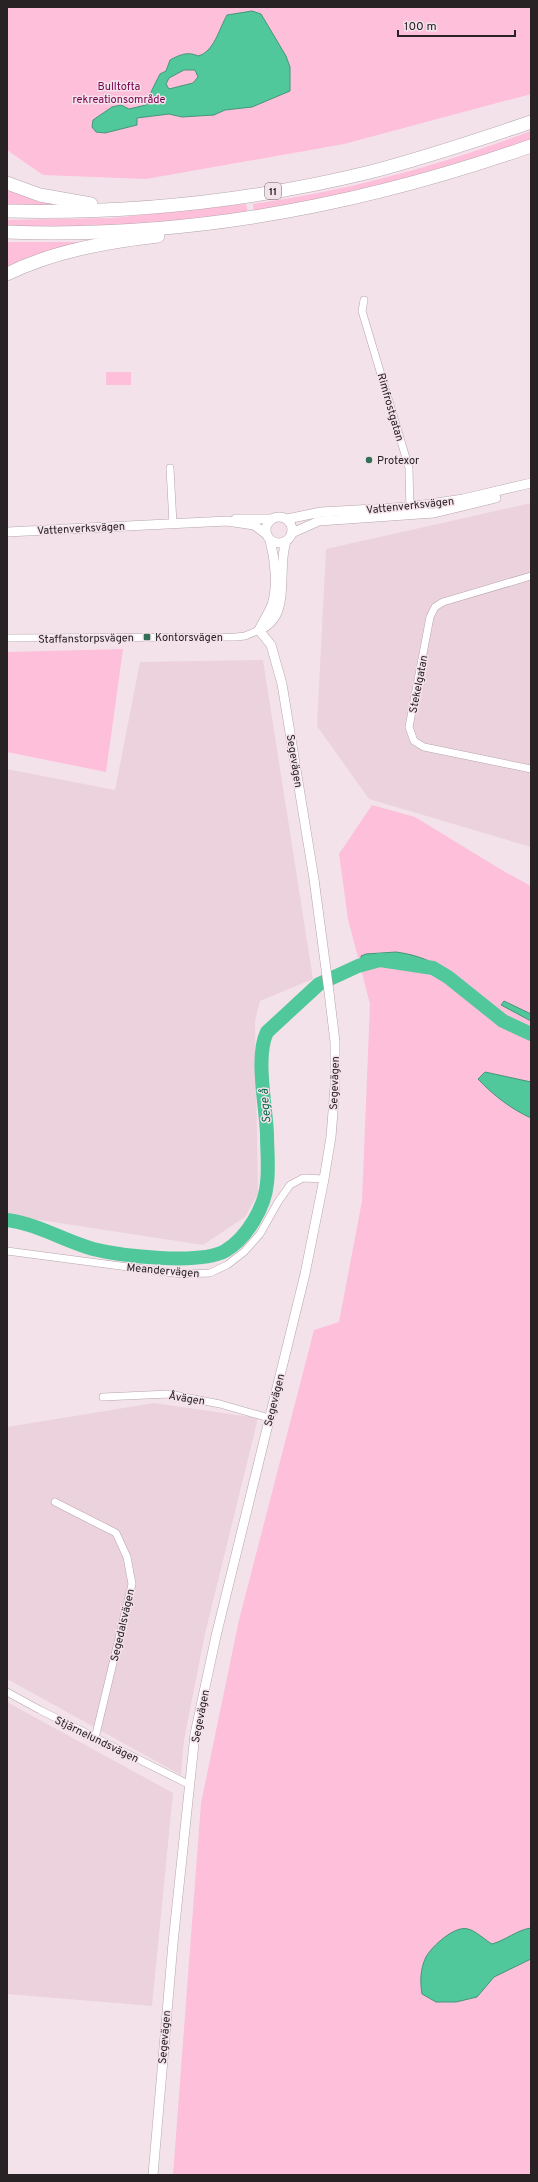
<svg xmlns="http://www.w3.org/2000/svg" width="538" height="2182" viewBox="0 0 538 2182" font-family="Overpass,sans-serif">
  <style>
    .built { fill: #ecd2dd }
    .green { fill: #fdbfda }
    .water { fill: #50c89b; stroke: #449678; fill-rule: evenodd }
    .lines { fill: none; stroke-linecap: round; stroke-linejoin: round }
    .river { stroke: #50c89b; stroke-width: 14 }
    .minor-casing { stroke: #b6a5ac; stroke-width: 8 }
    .tertiary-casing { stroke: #b6a5ac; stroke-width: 10 }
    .motorway-casing { stroke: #b6a5ac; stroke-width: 14 }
    .minor { stroke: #fff; stroke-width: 7 }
    .tertiary { stroke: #fff; stroke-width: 9 }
    .motorway { stroke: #fff; stroke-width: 13 }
    .poi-dot { fill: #346e56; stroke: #f4e2ea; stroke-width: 1.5 }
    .labels { text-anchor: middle; stroke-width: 3; stroke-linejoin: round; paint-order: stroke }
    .shield { fill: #f4e2ea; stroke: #655c60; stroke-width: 1 }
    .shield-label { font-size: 10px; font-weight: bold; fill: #282225 }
    .park-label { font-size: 11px; fill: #79024d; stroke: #f4e2ea }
    .street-label { font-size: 11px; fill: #282225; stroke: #f4e2ea }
    .poi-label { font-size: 11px; fill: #282225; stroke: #f4e2ea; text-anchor: start }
    .water-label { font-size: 12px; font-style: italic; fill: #006548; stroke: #f4e2ea }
  </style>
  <rect width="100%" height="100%" fill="#f4e2ea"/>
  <!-- built -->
  <g class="built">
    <path d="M531 503V847L369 799 317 726 326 549Z"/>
    <path d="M263 660 313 979 260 1001 255 1021 258 1194 245 1217 203 1245 7 1215V769L115 790 140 662Z"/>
    <path d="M154 1403 258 1418 205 1634 184 1740 181 1775 7 1679V1427Z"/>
    <path d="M7 1702 173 1793 152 2006 7 1994Z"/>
  </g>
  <!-- green -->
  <g class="green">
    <path d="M7 7H531V94L344 144 146 179 43 175 7 150Z"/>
    <path d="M531 131V141L394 184 254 213 253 204C348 191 441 165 531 131Z"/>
    <path d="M7 187 78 207H7Z"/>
    <path d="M246 204 248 213 157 224 7 228V220L113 218Z"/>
    <path d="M7 242H94L7 269Z"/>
    <rect x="106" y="372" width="25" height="13"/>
    <path d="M123 649 106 772 7 752V652Z"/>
    <path d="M372 805 415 817 505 872 531 886V2175H173L201 1803 239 1620 314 1330 339 1322 362 1201 370 1004 348 919 339 854Z"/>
  </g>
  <!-- water -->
  <g class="water">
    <path d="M252 11 261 14 286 56 290 67V91L252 107 225 110 214 115 182 117 169 114 137 118V125L105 133 96 132 92 127 93 120 112 107 121 105 129 109 146 105C148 97 156 82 160 74L166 71 170 60C179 55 188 51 198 56 214 52 219 29 227 15ZM184 70H195L198 77 193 83 169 89 166 84 169 78Z"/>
    <path d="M396 952C420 955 438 964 458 977L456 980C426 959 397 951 361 961V956L366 954Z"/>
    <path d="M504 1001 531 1014V1021L501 1005Z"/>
    <path d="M485 1072 531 1082V1118C511 1109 493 1095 478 1079Z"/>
    <path d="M531 1928V1959L494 1977 477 1997 456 2002H436L422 1994C420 1982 420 1969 426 1957 432 1946 455 1925 468 1929 476 1931 485 1940 492 1944 506 1940 517 1930 531 1928Z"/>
  </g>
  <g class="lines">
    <!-- river -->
    <path class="river" d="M7 1220C38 1224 64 1241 93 1249 121 1256 200 1265 225 1251 247 1238 265 1207 267 1183 269 1167 267 1150 267 1134 266 1106 255 1056 267 1032L319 984 358 966 380 960 433 968 448 977 503 1021 531 1034"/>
    <!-- minor casing -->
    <g class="minor-casing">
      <g id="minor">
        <path d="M364 300 362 311 409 468 410 512"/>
        <path d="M170 468 173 524"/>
        <path d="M531 576 443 602 435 607 430 617 409 727 414 741 424 747 531 769"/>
        <path d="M7 638 236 637 245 636 259 630"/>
        <path d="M7 1251 181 1274 210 1273 227 1265 244 1252 260 1234 278 1202 290 1185 303 1178 324 1179"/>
        <path d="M103 1397 169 1394 220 1404 269 1418"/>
        <path d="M55 1502 116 1533 127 1557 132 1584 95 1738"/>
        <path d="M7 1692 40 1710 188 1784"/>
      </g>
    </g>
    <!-- tertiary casing -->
    <g class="tertiary-casing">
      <g id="tertiary">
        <circle cx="279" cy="530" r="13"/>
        <path d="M236 519H272"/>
        <path d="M287 519 321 512 410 507 463 499 531 483"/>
        <path d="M7 532 227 521 254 525 266 534"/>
        <path d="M292 533 319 521 434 513 496 498"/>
        <path d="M259 630C293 616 276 571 286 541"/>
        <path d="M259 630C263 622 268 614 272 605 278 586 275 559 270 540"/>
        <path d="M153 2175 173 1943 195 1734 216 1636 305 1274 324 1179 331 1137 335 1086V1042L329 992 314 879 282 684 271 645 259 630"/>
      </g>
    </g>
    <!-- motorway casing -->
    <g class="motorway-casing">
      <g id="motorway">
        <path d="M7 183 40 195 91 204"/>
        <path d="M7 211C128 214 252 201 370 172 424 158 478 140 531 122"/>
        <path d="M7 232C185 239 363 205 531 146"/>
        <path d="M7 274C54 251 106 242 158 236"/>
      </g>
    </g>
    <!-- minor -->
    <use href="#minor" class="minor"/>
    <!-- tertiary -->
    <use href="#tertiary" class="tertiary"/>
    <!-- motorway -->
    <use href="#motorway" class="motorway"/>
  </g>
  <!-- markers -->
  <g class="poi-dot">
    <circle cx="369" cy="460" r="4"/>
    <rect x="143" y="633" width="8" height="8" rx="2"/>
  </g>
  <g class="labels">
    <!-- shield labels -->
    <rect class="shield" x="265" y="183" width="16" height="16" rx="3"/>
    <g class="shield-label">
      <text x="273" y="195">11</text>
    </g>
    <!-- park labels -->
    <g class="park-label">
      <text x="119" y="90">Bulltofta<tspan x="119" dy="13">rekreationsområde</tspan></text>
    </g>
    <!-- street labels -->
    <g class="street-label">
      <text transform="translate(391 407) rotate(74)" y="4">Rimfrostgatan</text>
      <text transform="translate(410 505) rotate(-6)" y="4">Vattenverksvägen</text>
      <text transform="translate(81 528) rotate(-3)" y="4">Vattenverksvägen</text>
      <text transform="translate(86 638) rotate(-1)" y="4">Staffanstorpsvägen</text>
      <text transform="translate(418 684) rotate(-79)" y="4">Stekelgatan</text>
      <text transform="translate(295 761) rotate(81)" y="4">Segevägen</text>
      <text transform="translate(334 1083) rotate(-88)" y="4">Segevägen</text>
      <text transform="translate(163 1270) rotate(5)" y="4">Meandervägen</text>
      <text transform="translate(187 1398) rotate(9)" y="4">Åvägen</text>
      <text transform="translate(274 1400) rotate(-76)" y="4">Segevägen</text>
      <text transform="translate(122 1625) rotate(-77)" y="4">Segedalsvägen</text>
      <text transform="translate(200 1716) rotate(-79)" y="4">Segevägen</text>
      <text transform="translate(97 1739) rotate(26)" y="4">Stjärnelundsvägen</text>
      <text transform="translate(164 2037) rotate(-85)" y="4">Segevägen</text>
    </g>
    <!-- poi labels -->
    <g class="poi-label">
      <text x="377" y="464">Protexor</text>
      <text x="155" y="641">Kontorsvägen</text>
    </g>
    <!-- water labels -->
    <g class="water-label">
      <text transform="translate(265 1106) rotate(-95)" y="4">Sege å</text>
    </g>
  </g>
  <!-- border -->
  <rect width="538" height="2182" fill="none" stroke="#282225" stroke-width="16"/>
  <!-- scale -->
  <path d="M398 30v6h117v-6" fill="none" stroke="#282225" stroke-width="2"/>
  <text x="404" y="30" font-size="12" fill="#282225" stroke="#f4e2ea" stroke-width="3" paint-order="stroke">100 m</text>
</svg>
